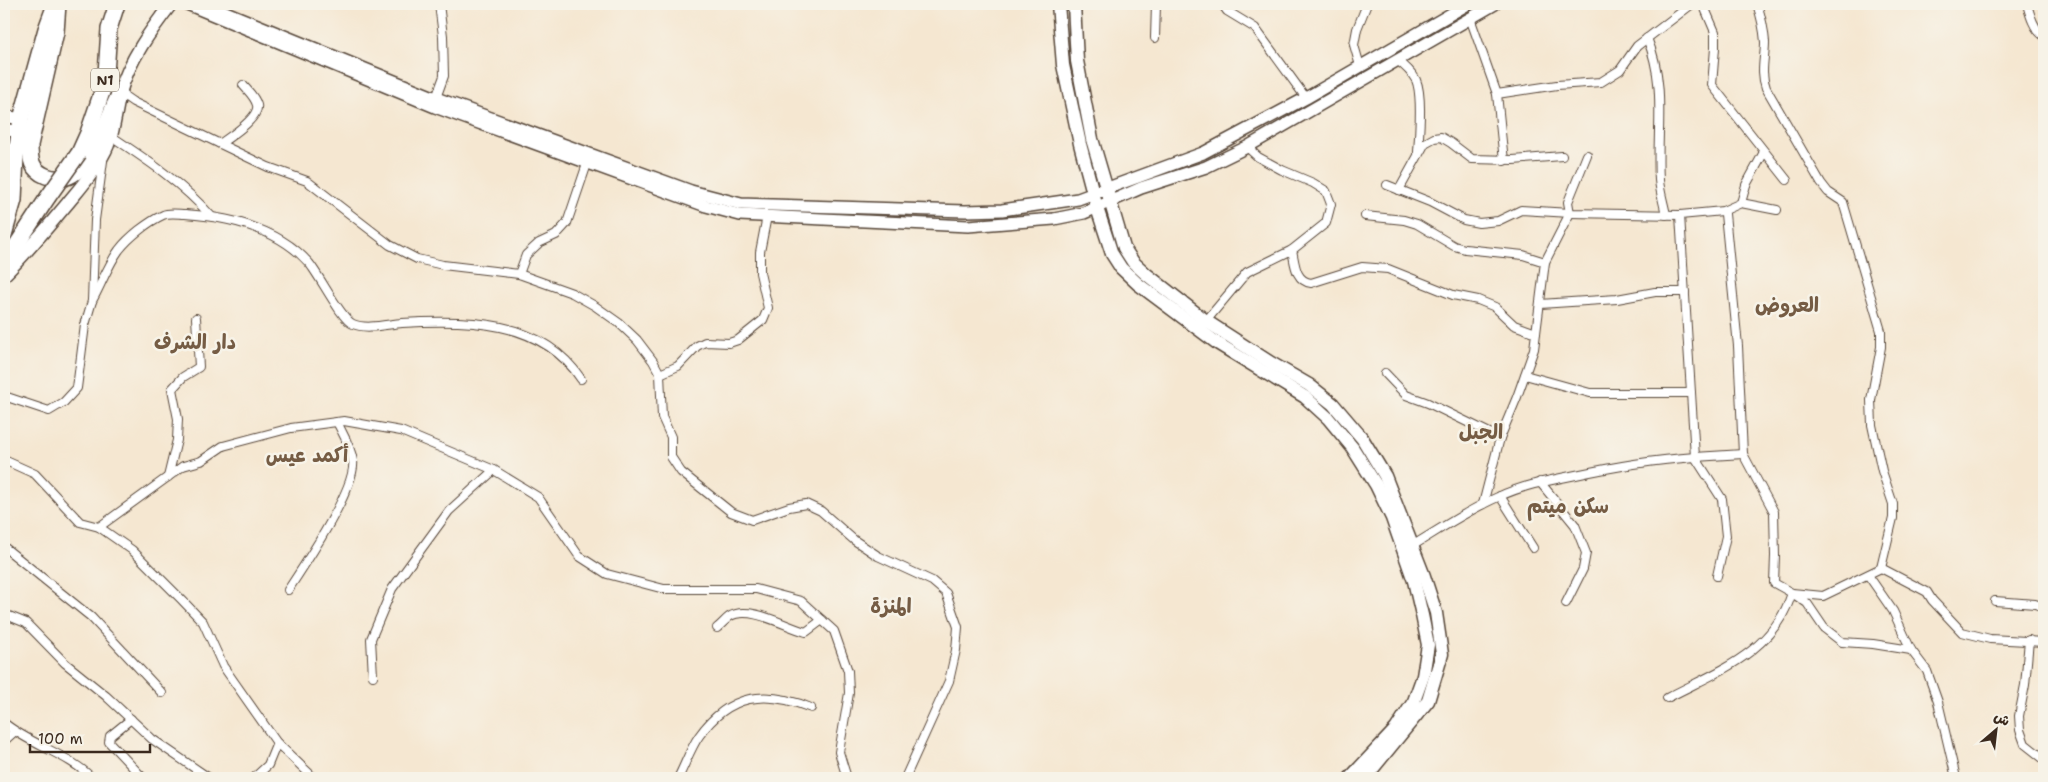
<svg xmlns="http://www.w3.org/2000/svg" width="2048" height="782" viewBox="0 0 2048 782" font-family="'Shantell Sans','Playpen Sans Arabic',sans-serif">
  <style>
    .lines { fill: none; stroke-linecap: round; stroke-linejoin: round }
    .street-casing { stroke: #574639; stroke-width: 10 }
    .secondary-casing { stroke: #574639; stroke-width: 14 }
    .primary-casing { stroke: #574639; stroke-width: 15 }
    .highway-casing { stroke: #574639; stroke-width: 18 }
    .street { stroke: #fff; stroke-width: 8 }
    .secondary { stroke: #fff; stroke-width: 11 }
    .primary { stroke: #fff; stroke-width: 12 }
    .highway { stroke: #fff; stroke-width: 15 }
    .highway-bridge-casing { stroke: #574639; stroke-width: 18; stroke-linecap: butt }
    .highway-bridge { stroke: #fff; stroke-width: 15 }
    .labels { text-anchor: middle; stroke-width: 5; stroke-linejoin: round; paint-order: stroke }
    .shield { fill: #f7f3e8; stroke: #73665b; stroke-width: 1 }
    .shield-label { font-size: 14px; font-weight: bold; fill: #3b2a1e }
    .district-label { font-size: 20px; font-weight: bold; fill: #755c44; stroke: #f7f3e8 }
  </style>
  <rect width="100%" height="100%" fill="#f7f3e8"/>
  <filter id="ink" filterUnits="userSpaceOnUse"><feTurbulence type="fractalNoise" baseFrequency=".02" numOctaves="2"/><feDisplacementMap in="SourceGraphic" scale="10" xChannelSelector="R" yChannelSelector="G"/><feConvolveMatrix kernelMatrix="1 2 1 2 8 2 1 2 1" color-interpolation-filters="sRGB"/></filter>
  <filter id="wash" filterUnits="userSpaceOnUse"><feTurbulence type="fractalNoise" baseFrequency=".0096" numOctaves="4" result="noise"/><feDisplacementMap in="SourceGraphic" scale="20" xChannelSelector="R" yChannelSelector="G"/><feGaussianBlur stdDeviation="1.12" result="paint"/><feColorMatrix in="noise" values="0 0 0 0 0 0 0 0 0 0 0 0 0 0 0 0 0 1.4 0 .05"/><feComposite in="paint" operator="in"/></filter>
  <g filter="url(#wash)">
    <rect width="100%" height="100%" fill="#f5e7d1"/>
  </g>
  <g filter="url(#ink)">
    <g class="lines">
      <!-- street casing -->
      <g class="street-casing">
        <g id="street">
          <path d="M1222 4 1227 11 1255 28 1306 98"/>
          <path d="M1703 4 1715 32V48L1712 85 1787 180"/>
          <path d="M2027 4C2030 15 2034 30 2044 36"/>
          <path d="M1470 18 1497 94 1504 161"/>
          <path d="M1155 38 1156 4"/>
          <path d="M1647 38C1667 86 1656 131 1659 180 1660 192 1664 204 1666 215"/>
          <path d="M1397 60C1405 66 1411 71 1416 80 1423 96 1419 135 1418 152"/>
          <path d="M1360 66 1354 45 1357 29 1367 4"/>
          <path d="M120 93 133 102 268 167 307 181 390 245 417 259 443 265 519 274 572 293 595 306 619 323 637 340 653 361 660 374 662 417 671 437V457L681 472 731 512 752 520 789 507 806 504 821 511 854 540 878 556 932 581 946 593 958 627 956 650 949 681 905 778"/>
          <path d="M1497 94 1557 85 1601 82 1620 70 1637 46 1692 4"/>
          <path d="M436 98 444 76 443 36 439 4"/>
          <path d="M111 136C147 160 182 183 211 216"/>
          <path d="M220 144C229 137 260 118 257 105 255 97 248 91 243 85"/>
          <path d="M1387 185 1430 202 1464 220 1479 223 1498 221 1521 210 1570 213 1680 215 1723 211 1741 203 1777 210"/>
          <path d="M1399 190 1425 143 1434 138 1441 137 1451 143 1472 159 1513 160 1562 156"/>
          <path d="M1741 203 1746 185 1764 152"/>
          <path d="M1723 211 1725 214 1738 346 1743 454 1774 512 1775 556 1774 583 1792 593 1823 596 1881 568 1893 518V504L1882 471 1872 425 1871 400 1881 347V331L1843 202 1828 192 1821 183 1766 88C1760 72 1765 58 1765 42 1764 29 1761 16 1757 4"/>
          <path d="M1680 215 1695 457 1743 454"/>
          <path d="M1365 216 1404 220 1417 224 1454 246 1465 249 1523 255 1545 262"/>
          <path d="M1292 250C1295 263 1295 281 1311 283L1362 267 1388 269 1453 295 1478 300 1495 307 1514 325 1536 333"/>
          <path d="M519 274 526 255 539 243 556 235 567 223 587 164"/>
          <path d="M92 301C101 285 108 265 119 250 129 237 148 222 163 215 169 212 179 214 185 214 230 217 278 228 309 263 320 276 341 319 353 324 367 330 388 324 402 323 466 319 542 319 581 379"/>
          <path d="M1540 304 1617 299 1655 292H1685"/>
          <path d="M1206 321 1247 272 1292 250 1326 223 1331 204 1326 191 1313 183 1282 170 1258 157 1247 147"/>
          <path d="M1385 373 1406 395 1428 403 1500 438"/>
          <path d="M660 374 678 366 697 346 705 342 729 343 738 340 763 320 768 308 760 273V252L767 216"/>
          <path d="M1525 375 1590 393H1691"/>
          <path d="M4 396 49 411 64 402 77 388 85 325 92 301 95 220 103 161"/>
          <path d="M4 460 35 474 80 522 99 527 132 550 182 600 203 622 223 666 277 743 314 778"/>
          <path d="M168 477 177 440 178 419 172 389 183 377 199 367 196 318"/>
          <path d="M1540 482 1575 525 1586 553 1583 569 1566 603"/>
          <path d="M1500 496 1533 548"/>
          <path d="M1483 504 1500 438 1517 397 1534 349 1545 262 1570 213 1568 202 1587 155"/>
          <path d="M99 527 183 466 201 461 223 446 291 428 344 421 401 431 494 470 538 497 579 556 607 574 664 589H756L801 601 834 631 848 671 849 693 839 752 847 778"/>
          <path d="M1412 546C1440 529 1468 510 1498 497 1521 486 1546 481 1571 476 1612 467 1653 460 1695 457L1722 499 1726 536 1717 576"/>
          <path d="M4 547 91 617 162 693"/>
          <path d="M1881 568 1927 592 1932 600 1962 632 1990 639 2044 642"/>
          <path d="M1868 575 1893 611 1911 650 1927 671 1938 702 1956 778"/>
          <path d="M288 590C304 566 357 487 353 461 351 447 343 434 337 422"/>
          <path d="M1995 601 2035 604 2044 607"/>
          <path d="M4 614 26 623 65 663 106 696 152 739 209 778"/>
          <path d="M717 628C721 625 725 620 729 617 749 604 786 627 806 632L822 620"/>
          <path d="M2029 640 2025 685 2019 716 2020 730 2025 744 2044 759"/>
          <path d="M373 676 371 639 392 589 449 511 494 470"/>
          <path d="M1667 698C1718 671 1773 653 1792 593L1807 603 1824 628 1842 642 1873 644 1911 650"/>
          <path d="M131 719 110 736 109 742 143 778"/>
          <path d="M4 723C31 745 68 754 92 778"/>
          <path d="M4 741 14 732"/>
          <path d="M254 778 268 765 277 743"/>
          <path d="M678 778C685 765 690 749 699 736 729 694 765 689 811 708"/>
        </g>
      </g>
      <!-- secondary casing -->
      <g class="secondary-casing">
        <g id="secondary">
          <path d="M187 4 435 107 706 206 740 215 968 226 1054 219 1084 213 1141 188 1206 167 1247 147 1495 4"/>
          <path d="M206 4 436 98 691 191 741 204 965 211 1002 210 1078 199 1203 153 1306 98 1468 4"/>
          <path d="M4 116 21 119"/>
          <path d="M4 129 19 132"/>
        </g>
      </g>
      <!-- primary casing -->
      <g class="primary-casing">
        <g id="primary">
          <path d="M1058 4 1063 65 1080 144 1097 208 1112 254 1121 268 1138 284 1217 343 1305 397 1328 418 1352 447 1376 485 1392 518 1414 581 1422 615 1428 645 1423 676 1414 701 1396 729 1350 778"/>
          <path d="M1074 4 1077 61 1092 139 1124 248 1133 262 1146 274 1206 321 1271 363 1309 385 1333 404 1362 438 1385 476 1424 576 1436 613 1442 654 1428 701 1365 778"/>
          <path d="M4 275C27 252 47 228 67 204 80 188 94 173 103 155 114 136 115 113 120 93 129 60 151 30 171 4"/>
        </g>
      </g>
      <!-- highway casing -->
      <g class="highway-casing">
        <g id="highway">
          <path d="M58 4 56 32 30 145C30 159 31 170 46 176 89 193 106 117 120 93"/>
          <path d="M79 153 88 133 103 89 106 74 109 29 117 4"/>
          <path d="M4 235 14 200 16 155 21 119 46 29 53 10"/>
          <path d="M4 264 48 197"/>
        </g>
      </g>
      <!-- street -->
      <use href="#street" class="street"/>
      <!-- secondary -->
      <use href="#secondary" class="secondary"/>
      <!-- primary -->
      <use href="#primary" class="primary"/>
      <!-- highway -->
      <use href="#highway" class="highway"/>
      <!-- highway-bridge casing -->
      <g class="highway-bridge-casing">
        <path id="highway-bridge" d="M48 197 79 153"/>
      </g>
      <!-- highway-bridge -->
      <use href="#highway-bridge" class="highway-bridge"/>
    </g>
  </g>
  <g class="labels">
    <!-- shield labels -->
    <rect class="shield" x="91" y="68.5" width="28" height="23" rx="4"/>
    <g class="shield-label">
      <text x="105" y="85">N1</text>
    </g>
    <!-- district labels -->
    <g class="district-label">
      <text x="1787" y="312">العروض</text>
      <text x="195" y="349">دار الشرف</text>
      <text x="1481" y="439">الجبل</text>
      <text x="307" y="462">أكمد عيس</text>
      <text x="1568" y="513">سكن ميتم</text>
      <text x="891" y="613">المنزة</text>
    </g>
  </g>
  <!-- margin -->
  <rect width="2048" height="782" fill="none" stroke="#f7f3e8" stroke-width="20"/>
  <!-- north arrow -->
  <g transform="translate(1996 730) rotate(28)" stroke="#f7f3e8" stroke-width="4" paint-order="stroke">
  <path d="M0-4L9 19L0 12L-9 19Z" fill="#3b2a1e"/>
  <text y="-8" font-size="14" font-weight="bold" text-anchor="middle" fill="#3b2a1e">ش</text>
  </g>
  <!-- scale -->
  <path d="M30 744v8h120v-8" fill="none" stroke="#3b2a1e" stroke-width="2.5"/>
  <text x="38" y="744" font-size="15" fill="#3b2a1e" stroke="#f7f3e8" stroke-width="4" paint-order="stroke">100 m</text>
</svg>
